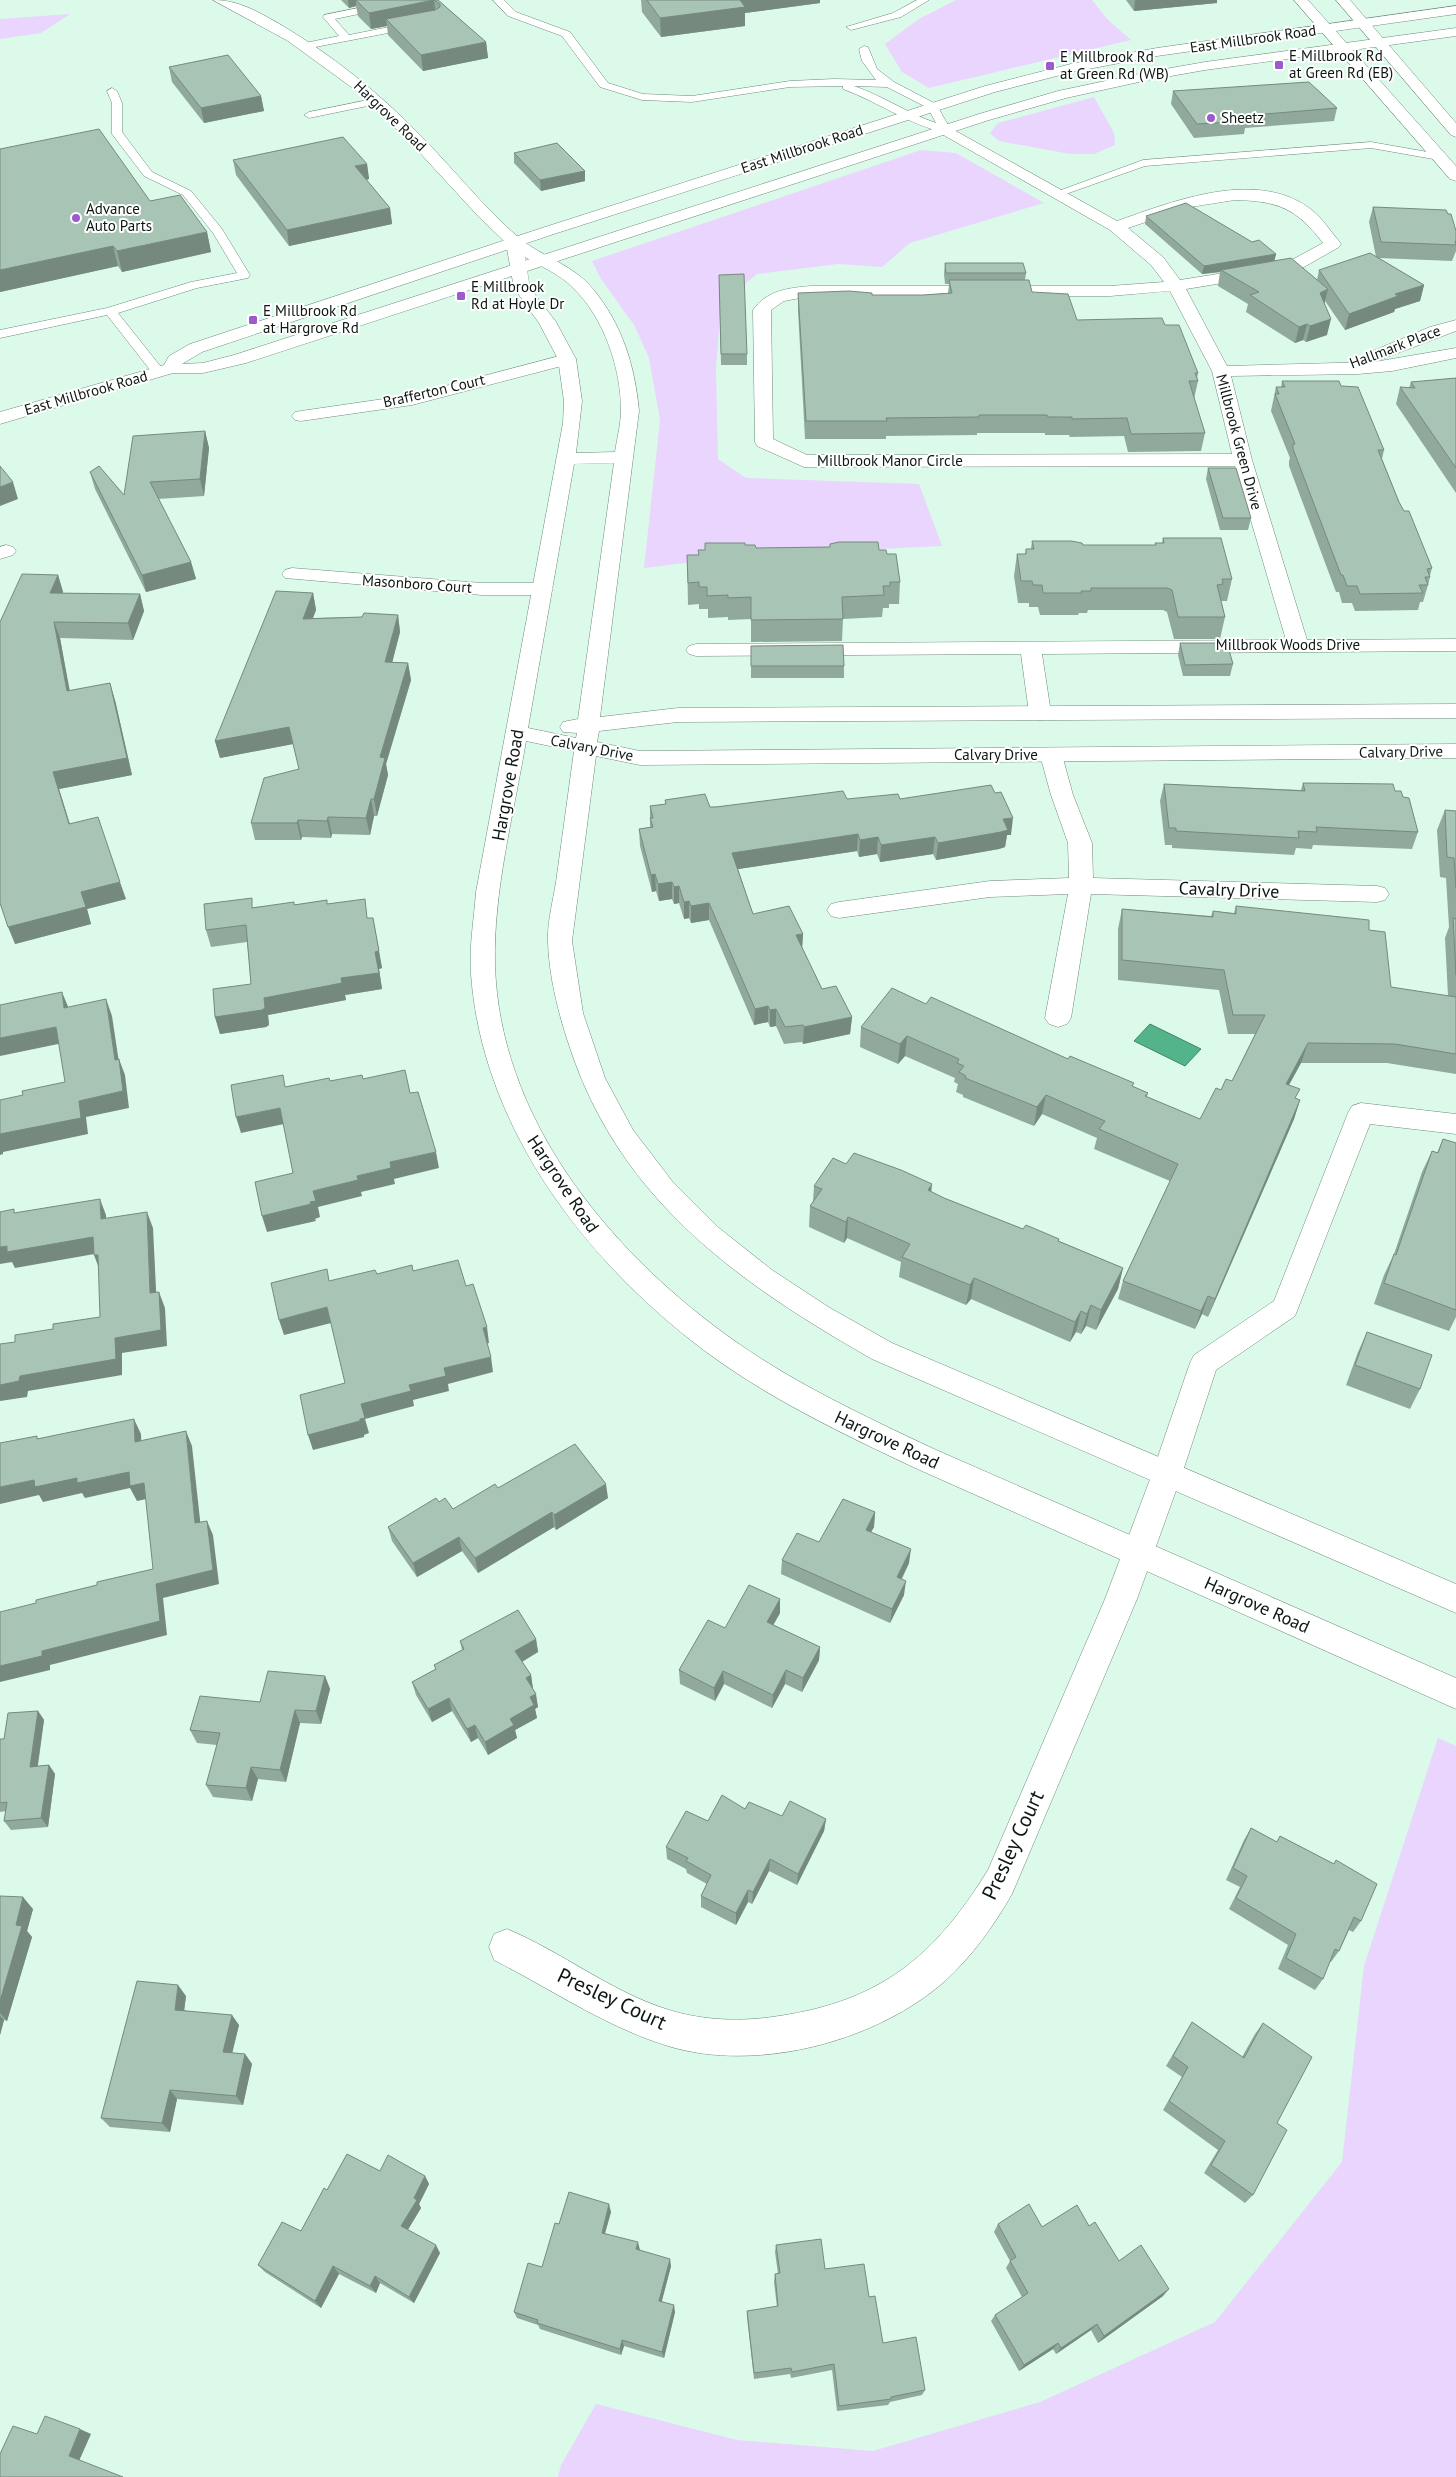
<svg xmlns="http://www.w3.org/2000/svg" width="1456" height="2477" viewBox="0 0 1456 2477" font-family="'PT Sans',sans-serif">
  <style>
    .green { fill: #e9d5fd }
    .water { fill: #53b48a; stroke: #3e8566 }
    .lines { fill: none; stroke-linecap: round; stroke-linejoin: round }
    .service-casing { stroke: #6f8a7c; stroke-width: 1 }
    .minor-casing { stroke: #6f8a7c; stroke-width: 1 }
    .tertiary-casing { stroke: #6f8a7c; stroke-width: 1 }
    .primary-casing { stroke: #6f8a7c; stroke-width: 1 }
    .service { fill: #fff; fill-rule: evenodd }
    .minor { fill: #fff; fill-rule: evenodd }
    .tertiary { fill: #fff; fill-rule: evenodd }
    .primary { fill: #fff; fill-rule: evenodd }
    .wall { fill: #90a99c }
    .shaded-wall { fill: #76897f }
    .building { fill: #a8c4b5; stroke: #76897f }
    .poi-dot { fill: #9d5acf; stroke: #fff; stroke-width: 2 }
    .labels { text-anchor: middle; stroke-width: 4; stroke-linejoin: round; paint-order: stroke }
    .far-street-label { font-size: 15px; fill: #0c1712; stroke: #fff }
    .far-poi-label { font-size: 15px; fill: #0c1712; stroke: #fff; text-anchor: start }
    .street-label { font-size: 18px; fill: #0c1712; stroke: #fff }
    .near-street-label { font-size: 21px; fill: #0c1712; stroke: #fff }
  </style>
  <rect width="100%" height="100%" fill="#dcfaea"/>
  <!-- green -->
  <g class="green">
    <path d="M956 0H1092L1108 20 1131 40 929 88 902 72 885 44 919 19Z"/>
    <path d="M70 14 41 33 0 39V19Z"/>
    <path d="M1094 97 1114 133 1115 145 1094 154H1070L999 141 990 133 998 123Z"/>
    <path d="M921 150 956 153 1044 203 910 243 882 267 838 264 757 274 721 304 716 368 718 459 746 478 919 484 942 546 752 555 644 568 660 420 649 358 634 325 601 279 592 261Z"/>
    <path d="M1438 1738 1456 1746V2477H558L561 2465 596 2404 737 2440 873 2451 1040 2402 1215 2322 1342 2162 1364 1966Z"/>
  </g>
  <!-- water -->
  <path class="water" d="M1150 1024 1201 1049 1185 1066 1134 1041Z"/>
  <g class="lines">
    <!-- service casing -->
    <g class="service-casing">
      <g id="service">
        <path d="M493 0H504L516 12 570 32 608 83 643 94 692 96 790 81 834 79 876 80 862 61 859 49 864 46 868 47 877 69 894 82 936 104 951 130 945 133C908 124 878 102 843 89V86L790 87 692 102 642 100 600 87 562 36 508 16ZM854 86 887 87 928 108 936 123C907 113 883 96 854 86Z"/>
        <path d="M917 0H929L901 17 851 30 846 27 893 13Z"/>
        <path d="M383 3 388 6 387 8 335 19 349 35 414 22 419 25 414 28 305 49 300 46 305 43 339 36 323 17 324 15Z"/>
        <path d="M112 88 117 91 122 103V132L152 172 191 191 222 229 250 275 248 278 197 288 118 313 165 372 159 376 154 375 107 315 0 338V330L107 308 191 282 237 273 213 233 183 195 144 176 112 134V103L107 91Z"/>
        <path d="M378 98 382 99V103L309 118 304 115 309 112Z"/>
        <path d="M1371 142 1439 154 1445 157 1439 160 1371 148 1145 166 1063 195 1059 196 1053 193 1143 160Z"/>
      </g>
    </g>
    <!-- minor casing -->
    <g class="minor-casing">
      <g id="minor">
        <path d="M945 125 1117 221C1174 201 1259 167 1313 211 1323 219 1330 231 1339 241L1341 244 1339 247 1297 271 1186 289 1227 366 1374 362 1368 361 1365 357 1368 353 1430 327 1456 320V331L1374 362 1456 348V358L1392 371 1358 374 1231 376 1252 460 1307 640 1456 639V651L1042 654 1051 713 1048 718 1040 720 1032 718 1029 713 1021 654 696 656 689 654 686 650 689 646 696 644 1286 640 1235 466 804 467 757 446 755 442 753 310C767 290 789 288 811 286H1110L1164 282 1151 265 1110 230 940 133 937 130ZM1235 200C1278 201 1296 208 1323 243L1286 263 1180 280 1163 257 1128 228 1191 207ZM1170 291 1212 371 1232 454 807 455 773 439 771 310 784 301 811 296H1110Z"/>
        <path d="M567 354 573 355 576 359 573 363 412 405 301 421 295 420 292 416 295 412 301 411 411 395Z"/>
        <path d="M6 545 13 547 16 551 13 555 0 559V547Z"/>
        <path d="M292 568 482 583H543L550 585 553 589 550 593 543 595H482L285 578 282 574 285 570Z"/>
        <path d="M1051 748 1059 750 1062 755 1073 795 1092 843 1093 878 1377 886 1385 888 1389 894 1385 900 1377 902 1091 894 1071 1018 1067 1024 1058 1027 1049 1024 1045 1018 1068 894 990 897 839 918 831 916 827 910 831 904 839 902 990 881 1069 878 1068 843 1051 795 1040 755 1043 750Z"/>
        <path d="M1361 1103 1456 1114V1134L1370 1124 1295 1316 1216 1370 1182 1474 1137 1599 1012 1894C993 1927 973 1955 945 1981 876 2042 756 2073 668 2046 606 2027 551 1989 494 1960L489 1947 494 1934 507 1929C562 1952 610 1991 666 2009 703 2021 742 2022 779 2016 881 2001 935 1956 988 1870L1105 1599 1152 1474 1190 1363 1194 1355 1274 1301 1348 1113 1352 1106Z"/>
      </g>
    </g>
    <!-- tertiary casing -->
    <g class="tertiary-casing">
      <g id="tertiary">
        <path d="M213 0C240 0 260 13 283 26 333 56 378 92 419 134 453 168 482 206 519 238 542 257 574 265 593 289 622 324 635 366 639 411L600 717 678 708 1456 704V718L678 722 599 731 597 742 640 751 1456 744V758L640 765 596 756 572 941 583 1013 605 1078 633 1130 672 1181 719 1228 772 1270 830 1308 892 1343 1456 1584V1613L872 1359C737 1282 619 1199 569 1045 558 1012 549 976 548 942 547 923 553 901 556 882 562 839 568 795 574 751L526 741C514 813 493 892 495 964 499 1117 607 1248 725 1334 789 1381 862 1415 934 1449L1456 1678V1709L913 1467C841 1433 768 1398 705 1351 585 1261 482 1127 471 974 469 947 474 919 476 892L563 423 564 401 558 359 539 323 514 288 506 243 478 216 409 141 354 89 288 41ZM525 257C541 267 560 274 573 288 604 317 621 369 621 410 621 424 617 438 615 452L576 453 582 401 576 359 556 322 530 288ZM614 463 578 719 563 722 560 727 563 732 577 733 576 738 528 728 574 464Z"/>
        <path d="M1294 0H1308L1456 166V181L1450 179Z"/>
        <path d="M1336 0H1350L1456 123V137L1451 135Z"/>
      </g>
    </g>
    <!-- primary casing -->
    <g class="primary-casing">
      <path id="primary" d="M1456 6V14L1157 56 1072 72 995 92 554 234 202 352 182 364 203 363 234 355 979 114 1058 91 1148 72 1205 62 1456 28V36L1205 70 1148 80 1066 98 989 120 246 363 203 373H173L0 424V412L164 365 169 356 190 344 542 228 985 86 1071 64 1157 48Z"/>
    </g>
    <!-- service -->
    <use href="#service" class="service"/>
    <!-- minor -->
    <use href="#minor" class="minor"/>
    <!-- tertiary -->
    <use href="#tertiary" class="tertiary"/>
    <!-- primary -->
    <use href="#primary" class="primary"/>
  </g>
  <!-- wall -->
  <g class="wall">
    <path d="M341 0H438L486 42 488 58 423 71 388 35 387 26 371 29 358 16 356 6 349 8Z"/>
    <path d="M641 0H820V3L745 13V26L661 37 642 12Z"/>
    <path d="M1126 0H1217V3L1134 11Z"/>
    <path d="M169 67 261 96 264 111 204 123 172 82Z"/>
    <path d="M1173 91 1337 108 1334 121 1245 128 1244 134 1194 138 1171 104Z"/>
    <path d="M0 149 150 201 207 232 211 252 122 272 118 266 0 292Z"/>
    <path d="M514 153 585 171V181L541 191 514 163Z"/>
    <path d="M233 160 367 164 369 179 366 180 390 208 392 224 289 246 236 175Z"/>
    <path d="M1373 207 1448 214 1456 231V251L1452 261 1379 258 1424 285 1420 301 1395 309 1394 312 1345 330 1325 301V303L1327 335 1306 342 1303 340 1295 343 1246 312 1248 304 1218 286 1220 272 1202 274 1145 224 1146 216 1252 242 1276 254 1274 261 1317 280 1319 270 1376 257 1369 222Z"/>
    <path d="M945 263 1026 273 1025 280 1032 292 1077 320 1165 325 1198 373 1197 379 1198 381 1194 399 1205 433 1201 451 1128 452 1124 436 1070 437 1069 435H1045V433H977V435L886 436V439H805L798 310V293L872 295H923L948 293 949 284H945L944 274Z"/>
    <path d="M719 275 747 354V365H721Z"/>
    <path d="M1456 378V493L1396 404 1400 387 1409 388 1411 382Z"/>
    <path d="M1282 381 1341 386 1384 450 1382 459 1399 502 1432 568 1430 575V577L1428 585 1423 602H1420L1418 610 1355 611 1352 603H1342L1339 592H1336L1289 466V461L1290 458 1271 411 1276 387H1281Z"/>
    <path d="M205 431 209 448 204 496 158 499 191 562 196 579 146 592 95 489 90 472 124 495Z"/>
    <path d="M1208 468 1251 518 1248 530H1220L1206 479Z"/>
    <path d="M1163 538 1232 579 1227 601H1221L1225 617 1220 639H1174L1167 612 1163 610H1088L1087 613H1079L1078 615H1040L1038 607H1029V603H1018L1014 576 1017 554H1025L1026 549H1031L1032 541 1083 545H1155V543H1162Z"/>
    <path d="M830 544 879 550 887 554 900 582 899 604H889V608H883L882 617 843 619 842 641 751 642V619L728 620V617L708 618V609H699V604L688 605 687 555H698L705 550 745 545 756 548 830 547Z"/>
    <path d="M58 575 63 592 62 593 140 594 144 611 133 640 60 638 69 691 115 700 132 775 59 789 70 824 126 899 87 909 91 924 15 944Z"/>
    <path d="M313 593 316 610 313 618 362 617 398 615 400 632 392 662 408 663 411 680 386 764 388 775 377 816H374L370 835 332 834 331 838 302 837 301 840H255L251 823 299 769 293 744 220 758 215 741Z"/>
    <path d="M1180 643 1233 664 1230 676H1183L1178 655Z"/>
    <path d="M751 646 844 666V678H751Z"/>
    <path d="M1303 783 1395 791 1403 797 1418 832 1412 849 1313 845 1312 849 1296 848 1294 855 1172 848V845H1165L1160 801 1164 784 1301 790Z"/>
    <path d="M847 799H900L1011 835H1007L1005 847 999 849 936 860 933 854 880 862 877 854 859 857 857 851 738 869 753 914 803 934 802 948 822 989 852 1017 850 1034 803 1044 802 1042 784 1044 776 1026 770 1027 768 1022 754 1025 709 920 691 923 689 918 684 919 679 903 674 904 672 899 659 901 656 891 652 892 640 846 639 829 650 827V806L665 804V800L710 807Z"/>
    <path d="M1445 810 1456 811V1074L1387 1063H1301L1289 1085 1296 1099 1300 1100 1294 1119 1208 1317 1202 1314 1195 1329 1118 1299 1123 1281 1170 1181 1094 1149 1097 1138 1042 1114 1034 1126 963 1097V1095L956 1092 958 1084 954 1082 955 1078 905 1056 898 1064 860 1047 861 1027 926 1004 1068 1059 1148 1093 1147 1097 1200 1119 1221 1090 1232 1081 1255 1034H1228L1219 990 1118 980V929L1122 909 1211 916 1213 911 1234 913 1236 906 1369 930 1391 987 1448 996 1445 938 1449 927 1446 878 1440 877 1437 830Z"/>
    <path d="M327 900V904L368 918 376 935 382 968 379 969 382 989 345 995 346 1000 268 1015 269 1025 266 1027 220 1034 215 1017 251 984 247 942 211 947 206 930 254 907 294 905Z"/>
    <path d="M1443 1139 1456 1143V1317L1449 1331 1374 1304 1384 1275 1394 1254 1422 1172 1432 1151 1437 1153Z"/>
    <path d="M846 1164 931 1192 944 1198 1023 1229 1059 1239V1241L1123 1268 1118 1289 1096 1330 1086 1326 1081 1334 1076 1332 1070 1342 971 1299 966 1305 899 1277 901 1262 847 1238 844 1243 809 1227 810 1206 813 1202 814 1186Z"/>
    <path d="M1367 1332 1420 1389 1410 1409 1346 1385 1358 1352Z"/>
    <path d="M498 1488 608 1498 556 1530 554 1527 478 1573 462 1551 417 1577 392 1541 388 1527 439 1502 453 1509Z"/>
    <path d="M875 1512 874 1527 871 1532 909 1563 902 1579 904 1595 890 1623 781 1574 782 1560 819 1542Z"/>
    <path d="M780 1599V1613L773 1625 820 1647 819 1660 802 1692 785 1684 772 1708 724 1684 715 1701 680 1684 679 1670 725 1628Z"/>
    <path d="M536 1639 538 1652 522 1662 531 1675 533 1689 538 1707 535 1709 537 1718 515 1730 517 1738 488 1755 478 1738 471 1742 452 1711 432 1722 416 1695 412 1682 436 1669 434 1665 462 1650 460 1641Z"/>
    <path d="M325 1676 330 1689 321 1724 300 1723 286 1782 258 1779 252 1801 213 1797 206 1785 217 1745 197 1743 190 1730Z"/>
    <path d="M38 1711 44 1720 38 1766 49 1765 55 1774 48 1827 11 1830 4 1821 6 1811 0 1812V1739H4Z"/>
    <path d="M745 1809 782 1816 826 1819 824 1831 797 1885 769 1871 752 1904 748 1902 736 1925 701 1907V1896L707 1884 687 1873 686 1869 667 1859 666 1847 708 1821Z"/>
    <path d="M1251 1828 1277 1842 1280 1836 1334 1864 1336 1860 1361 1921 1353 1932 1349 1930 1339 1951 1331 1962H1330L1323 1979 1315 1990 1278 1969 1288 1945 1229 1909 1240 1887 1226 1880 1244 1840Z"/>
    <path d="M0 1896 33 1909 27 1931 32 1937 7 2021 4 2020 0 2035Z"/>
    <path d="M186 1996 184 2010 239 2025 232 2053 245 2054 252 2064 243 2105 177 2099 170 2132 110 2127 101 2118Z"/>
    <path d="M1192 2022 1242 2057 1255 2034 1263 2023 1277 2123 1253 2195 1245 2203 1204 2173 1218 2150 1163 2110 1182 2077 1166 2066Z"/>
    <path d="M380 2171 425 2176 429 2184 419 2204 421 2208 408 2230 440 2253 414 2303 380 2283 376 2293 339 2274 321 2308 265 2272 258 2265 301 2231 327 2190Z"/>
    <path d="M611 2212 605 2233 671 2266 662 2301 675 2312 664 2358 624 2346 621 2355 540 2329 538 2325 517 2318 514 2312 542 2267 559 2224Z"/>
    <path d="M998 2224 1042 2227 1089 2226 1119 2261 1163 2296 1098 2343 1091 2330 1056 2354 1053 2349 1019 2371 991 2321 995 2315 1022 2297 1006 2268 1010 2261 994 2232Z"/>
    <path d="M776 2245 825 2269 869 2297 883 2343 925 2390 922 2395 890 2402 888 2405 837 2411 832 2370 791 2378 790 2374 754 2379 747 2317V2311L777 2307 774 2282 775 2274H778L775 2252Z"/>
  </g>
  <!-- shaded-wall -->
  <g class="shaded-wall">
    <path d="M348 0H385H356V6L349 8Z"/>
    <path d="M434 0 436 16 386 19 387 26 371 29 369 13Z"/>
    <path d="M735 0H820V3L745 13V26L661 37 660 18Z"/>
    <path d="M1135 0H1217V3L1134 11Z"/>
    <path d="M486 42 488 58 423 71 421 55Z"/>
    <path d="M261 96 264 111 204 123 201 108Z"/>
    <path d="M367 164 369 179 357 182 355 166Z"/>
    <path d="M585 171V181L541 191 540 180Z"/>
    <path d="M390 208 392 224 289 246 287 230Z"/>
    <path d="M207 232 211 252 122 272 117 251Z"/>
    <path d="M113 246 118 266 0 292V270Z"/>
    <path d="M1276 254 1274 263 1221 270 1220 272 1202 274 1204 266Z"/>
    <path d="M1424 285 1420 301 1395 309 1394 312 1345 330 1349 314 1395 294Z"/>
    <path d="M1328 289 1324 305 1320 293Z"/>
    <path d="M1331 319 1327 335 1306 342 1310 326Z"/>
    <path d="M1307 324 1303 340 1295 343 1299 327Z"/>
    <path d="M205 431 209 448 204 496 200 479Z"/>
    <path d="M13 482 18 499 0 506V487Z"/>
    <path d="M191 562 196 579 146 592 142 575Z"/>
    <path d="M58 575 63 592 55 610 50 593Z"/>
    <path d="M313 593 316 610 306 636 303 619Z"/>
    <path d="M140 594 144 611 133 640 128 623Z"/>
    <path d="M398 615 400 632 388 679 385 662Z"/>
    <path d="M54 622 60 638 73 708 67 691Z"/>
    <path d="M408 663 411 680 386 764 388 775 377 816 374 799 380 757Z"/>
    <path d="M110 683 115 700 132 775 59 789 75 841 53 772Z"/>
    <path d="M289 727 293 744 220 758 215 741Z"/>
    <path d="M371 799 374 816 370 835 366 818Z"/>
    <path d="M328 817 332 834 331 838 327 821Z"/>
    <path d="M1013 818 1011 835H1007L1005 847 999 849 936 860 938 843 1003 819Z"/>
    <path d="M298 820 302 837 301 840 297 823Z"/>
    <path d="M858 834 857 851 732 870V853Z"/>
    <path d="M878 837 877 854 859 857 860 840Z"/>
    <path d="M935 837 933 854 880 862 881 845Z"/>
    <path d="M655 874 656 891 652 892 651 875Z"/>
    <path d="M120 882 126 899 87 909 91 924 15 944 8 927 81 892Z"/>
    <path d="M672 882V899L659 901 658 884Z"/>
    <path d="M679 886V903L674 904V887Z"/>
    <path d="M689 901V918L684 919V902Z"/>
    <path d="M709 903V920L691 923V906Z"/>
    <path d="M373 918 382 968 379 969 382 989 345 995 346 1000 268 1015 269 1025 266 1027 220 1034 215 1017 264 998 341 978 375 952Z"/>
    <path d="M803 934 802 950 796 935Z"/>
    <path d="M62 992 69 1009 64 1008Z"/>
    <path d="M106 999 112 1016 121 1076 115 1060Z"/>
    <path d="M768 1006V1022L754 1025 755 1009Z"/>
    <path d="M776 1009V1026L770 1027V1010Z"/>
    <path d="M852 1017 850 1034 803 1044 804 1027Z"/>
    <path d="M56 1027 63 1043 0 1056V1038Z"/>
    <path d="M907 1036 905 1056 898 1064 900 1044Z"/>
    <path d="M1308 1043 1301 1063 1279 1103 1286 1084Z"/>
    <path d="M119 1059 125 1075 129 1108 86 1117 88 1134 3 1152V1154L0 1155V1134L79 1101Z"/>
    <path d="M1046 1095 1042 1114 1034 1126 1037 1107Z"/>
    <path d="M1300 1100 1294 1119 1208 1317 1215 1299Z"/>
    <path d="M280 1108 284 1124 241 1133 236 1117Z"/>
    <path d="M436 1152 439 1168 394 1179 395 1184 361 1192 362 1196 318 1207 320 1217 315 1219 316 1221 267 1232 262 1216 310 1202 313 1191 357 1176 390 1162Z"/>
    <path d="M932 1184 930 1205 928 1190Z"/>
    <path d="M100 1199 106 1215 107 1235 101 1219Z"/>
    <path d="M147 1212 153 1228 157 1309 150 1293Z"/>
    <path d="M848 1217 847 1238 844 1243 846 1222Z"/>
    <path d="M93 1237 100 1253 15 1268 12 1262 0 1264V1247Z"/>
    <path d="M94 1255H98L100 1271Z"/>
    <path d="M1123 1268 1118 1289 1096 1330 1101 1310Z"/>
    <path d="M974 1278 971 1299 966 1305 970 1285Z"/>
    <path d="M159 1292 165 1308 167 1346 122 1353V1375L28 1391 27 1397 0 1401V1385L20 1376 115 1338Z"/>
    <path d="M1208 1296 1202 1314 1195 1329 1201 1311Z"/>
    <path d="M1091 1305 1086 1326 1081 1334 1087 1314Z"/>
    <path d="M327 1307 331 1323 284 1335 279 1320Z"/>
    <path d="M1081 1311 1076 1332 1070 1342 1075 1322Z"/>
    <path d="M487 1327 489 1343 485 1344 483 1328Z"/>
    <path d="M491 1357 493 1372 448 1384 449 1391 413 1400 414 1406 365 1419 369 1433 364 1435V1437L313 1450 308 1435 361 1404 409 1385 444 1368Z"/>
    <path d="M134 1419 141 1434 142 1457 135 1442Z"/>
    <path d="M186 1431 192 1446 202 1538 195 1523Z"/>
    <path d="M129 1472 144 1483 151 1498 137 1501 130 1488 85 1498 82 1493 43 1502 39 1495 0 1504V1487L34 1480 77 1478Z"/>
    <path d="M606 1484 608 1498 556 1530 554 1515Z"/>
    <path d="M552 1512 554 1527 478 1573 475 1558Z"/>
    <path d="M875 1512 874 1527 864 1544 866 1530Z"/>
    <path d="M207 1521 213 1535 219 1584 163 1598 167 1635 50 1665V1670L0 1682V1666L42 1651 156 1584Z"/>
    <path d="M459 1537 462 1551 417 1577 413 1563Z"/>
    <path d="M911 1549 909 1563 895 1591 897 1577Z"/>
    <path d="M906 1581 904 1595 890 1623 892 1609Z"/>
    <path d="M780 1599V1613L767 1636V1622Z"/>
    <path d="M536 1639 538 1652 518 1664 515 1651Z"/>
    <path d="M820 1647 819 1660 802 1692 803 1678Z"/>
    <path d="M786 1670 785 1684 772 1708 773 1695Z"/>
    <path d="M723 1671 724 1684 715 1701 714 1688Z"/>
    <path d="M531 1675 533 1689 529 1692 526 1678Z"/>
    <path d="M325 1676 330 1689 321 1724 316 1711Z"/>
    <path d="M536 1694 538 1707 535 1709 537 1718 515 1730 517 1738 488 1755 485 1742 510 1719 530 1697Z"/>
    <path d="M449 1698 452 1711 432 1722 428 1709Z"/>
    <path d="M295 1710 300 1723 286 1782 280 1770Z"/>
    <path d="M38 1711 44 1720 36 1776 30 1767Z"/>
    <path d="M475 1725 478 1738 471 1742 467 1729Z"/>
    <path d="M49 1765 55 1774 48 1827 41 1818Z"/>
    <path d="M251 1767 258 1779 252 1801 246 1788Z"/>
    <path d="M826 1819 824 1831 797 1885 798 1874Z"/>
    <path d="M770 1859 769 1871 752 1904 753 1892Z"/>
    <path d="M748 1890V1902L736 1925V1913Z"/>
    <path d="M23 1897 33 1909 27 1931 32 1937 7 2021 0 2013V2001L16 1925Z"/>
    <path d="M178 1985 186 1996 183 2020 175 2010Z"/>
    <path d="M232 2015 239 2025 230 2062 223 2052Z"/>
    <path d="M0 2016 4 2020 0 2035Z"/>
    <path d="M245 2054 252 2064 243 2105 236 2096Z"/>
    <path d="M170 2090 177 2099 170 2132 162 2123Z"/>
    <path d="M425 2176 429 2184 419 2204 421 2208 405 2234 401 2226 414 2198Z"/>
    <path d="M609 2204 611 2212 603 2240 602 2233Z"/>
    <path d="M638 2242 640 2250 637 2257 636 2249Z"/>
    <path d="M436 2245 440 2253 414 2303 409 2297Z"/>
    <path d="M670 2259 671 2266 660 2307 659 2301Z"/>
    <path d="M333 2266 339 2274 321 2308 315 2301Z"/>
    <path d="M375 2276 380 2283 376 2293 370 2286Z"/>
    <path d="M1169 2289 1163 2296 1098 2343 1104 2336Z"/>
    <path d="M674 2305 675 2312 664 2358 662 2352Z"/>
    <path d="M1097 2324 1091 2330 1056 2354 1061 2348Z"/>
    <path d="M622 2340 624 2346 621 2355 620 2349Z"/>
    <path d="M1058 2343 1053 2349 1019 2371 1024 2365Z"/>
    <path d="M80 2429 91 2434 79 2461 69 2456Z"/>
  </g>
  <!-- building -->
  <g class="building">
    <path d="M356 0H438L486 42 421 55 386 19 435 10 440 7V4L434 0 369 13Z"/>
    <path d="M647 0H740L745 7 660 18Z"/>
    <path d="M228 55 261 96 201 108 169 67Z"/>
    <path d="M1309 82 1337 108 1242 116 1247 121 1197 124 1173 91Z"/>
    <path d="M99 129 150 201 180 195 207 232 117 251 113 246 0 270V149Z"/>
    <path d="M343 137 367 164 355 166 390 208 287 230 233 160Z"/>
    <path d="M557 143 585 171 540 180 514 153Z"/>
    <path d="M1186 203 1252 242 1259 240 1276 254 1204 266 1146 216Z"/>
    <path d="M1373 207 1446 210 1448 214H1451L1456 231V241H1455L1456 245 1381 242Z"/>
    <path d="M1370 253 1424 285 1395 294 1398 296 1349 314 1319 270Z"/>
    <path d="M1291 258 1328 289 1320 293 1331 319 1310 326 1307 324 1299 327 1250 295 1259 292 1221 270Z"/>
    <path d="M945 263H1023L1026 273H946Z"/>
    <path d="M744 274 747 354H721L719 275Z"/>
    <path d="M949 280H1029L1032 292 1068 294 1077 320 1162 318 1165 325H1179L1198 373H1195L1198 381H1189L1205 433 1131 434 1127 418 1072 419V417H1048L1047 415H979V417L886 418 887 421H806L798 293 849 291 872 293V295H923L952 293Z"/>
    <path d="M1456 378V468L1400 387 1415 388 1411 382Z"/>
    <path d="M1282 381H1339L1341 386 1358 387 1384 450H1378L1399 502 1404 511H1409L1432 568 1427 569 1430 577H1425L1428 585H1419L1423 593 1360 594 1357 586H1347L1343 575H1341L1293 449V444H1295L1275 394H1279L1276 387H1285Z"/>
    <path d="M205 431 200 479 150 482 191 562 142 575 90 472 99 466 124 495 133 436Z"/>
    <path d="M0 466 13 482 0 487Z"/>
    <path d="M1208 468H1236L1251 518H1223Z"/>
    <path d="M1163 538H1221L1232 579H1222L1223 584 1217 585 1225 617H1178L1172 590 1167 588H1091V591H1081L1082 593H1043L1042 585H1033L1032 581H1021L1017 554H1026V549H1034L1032 541H1071L1082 543 1083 545H1156L1155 543H1164Z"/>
    <path d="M839 542H878L879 550H886L887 554H896L900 582H890V586H883L884 595 842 597 843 619 751 620V597L728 598V595L707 596V587H699V582L688 583 687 555H699L698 550H705V543H745V545H755L756 548 830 547V544Z"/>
    <path d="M22 574 58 575 50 593 140 594 128 623 54 622 67 691 110 683 127 758 53 772 69 824 98 817 120 882 81 892 86 907 8 927 0 903V622Z"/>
    <path d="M276 591 313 593 303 619 362 617 364 613 398 615 385 662 408 663 380 757 385 758 374 799H371L366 818 328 817 327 821 298 820 297 823H251L264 778 299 769 289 727 215 741Z"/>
    <path d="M1180 643H1227L1233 664 1185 665Z"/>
    <path d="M843 645 844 666H751V646Z"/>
    <path d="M1303 783 1393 784 1395 791H1401L1403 797 1409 798 1418 832 1316 827 1317 832 1298 831 1299 838 1176 831V828H1169L1164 784 1305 791Z"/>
    <path d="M991 785 995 793 1001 792 1013 818 1003 819 1008 830 1001 832 938 843 935 837 881 845 878 837 860 840 858 834 732 853 753 914 789 906 803 934 796 935 822 989 836 986 852 1017 804 1027 803 1025 785 1027 776 1009 770 1010 768 1006 755 1009 709 903 691 906 689 901 684 902 679 886 674 887 672 882 658 884 655 874 651 875 639 829 653 827 650 818H653L650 806 666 804 665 800 705 794 710 807H716L843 791 847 799 898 794 900 799Z"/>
    <path d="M1445 810 1456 811V888L1454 858 1447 857Z"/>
    <path d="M252 898V908L294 902V905L327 900V904L365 899 367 918H373L379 951 375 952 379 973 341 978 342 983 264 998 265 1008 262 1010 215 1017 213 989 251 984 246 925 206 930 204 904Z"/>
    <path d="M1236 906 1369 920V930L1385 932 1391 987 1456 997V1054L1395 1044 1308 1043 1286 1084 1300 1089 1295 1098 1300 1100 1215 1299 1208 1296 1201 1311 1123 1281 1178 1164 1099 1129 1105 1121 1046 1095 1037 1107 965 1078 966 1076 959 1072 964 1066 957 1063 959 1059 907 1036 900 1044 861 1027 892 988 926 1004 931 997 1068 1059 1070 1056 1134 1083 1132 1086 1148 1093 1145 1096 1200 1119 1216 1088 1221 1090 1226 1079 1232 1081 1265 1015H1233L1224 970 1122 960V909L1213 917V911L1236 914Z"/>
    <path d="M1453 918 1456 919V975Z"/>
    <path d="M62 992 64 1008 106 999 115 1060 119 1059 123 1091 79 1101 81 1118 0 1134V1100L23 1095 22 1091 65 1082 56 1027 0 1038V1005Z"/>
    <path d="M405 1070 410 1093 418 1092 436 1152 390 1162 391 1168 357 1176 358 1180 313 1191 316 1201 310 1202 311 1204 262 1216 255 1182 293 1173 280 1108 236 1117 231 1085 283 1075 285 1087 329 1078 330 1081 362 1075 363 1079Z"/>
    <path d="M1443 1139 1456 1143V1310L1384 1283 1394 1254 1396 1255 1432 1151 1438 1153Z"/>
    <path d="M854 1153 901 1170 932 1184 928 1190 944 1198 1023 1229 1026 1225 1059 1239 1058 1241 1123 1268 1101 1310 1091 1305 1087 1314 1081 1311 1075 1322 974 1278 970 1285 902 1257 910 1244 848 1217 846 1222 810 1206 822 1189 814 1186 833 1158 846 1164Z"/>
    <path d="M100 1199 101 1219 147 1212 150 1293 159 1292 161 1330 115 1338 116 1359 20 1376 19 1381 0 1385V1344L15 1342V1335L53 1329V1324L100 1317 98 1255H94L93 1237 7 1252V1246L0 1247V1212L14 1209V1213Z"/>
    <path d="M458 1260 466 1286 473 1284 487 1327 483 1328 491 1357 444 1368 446 1376 409 1385 411 1391 361 1404 365 1418 360 1419V1421L308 1435 300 1395 345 1383 327 1307 279 1320 271 1283 327 1269 329 1281 375 1270 377 1274 412 1265 413 1271Z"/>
    <path d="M1367 1332 1432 1355 1420 1389 1355 1365Z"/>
    <path d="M134 1419 135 1442 186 1431 195 1523 207 1521 213 1570 156 1584 160 1621 42 1651V1656L0 1666V1612L36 1603V1600L97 1585V1582L153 1569 144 1483 130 1486 129 1472 77 1483V1478L35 1487 34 1480 0 1487V1443L37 1436V1439Z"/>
    <path d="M575 1444 606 1484 554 1515 552 1512 475 1558 459 1537 413 1563 388 1527 436 1498 439 1502 445 1498 453 1509 495 1484 498 1488Z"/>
    <path d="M843 1499 875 1512 866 1530 911 1549 897 1577 906 1581 892 1609 782 1560 797 1533 819 1542Z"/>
    <path d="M749 1585 780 1599 767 1622 820 1647 803 1678 786 1670 773 1695 723 1671 714 1688 679 1670 708 1620 725 1628Z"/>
    <path d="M518 1610 536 1639 515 1651 531 1675 526 1678 536 1694 530 1697 534 1705 510 1719 514 1725 485 1742 475 1725 467 1729 449 1698 428 1709 412 1682 436 1669 434 1665 464 1649 460 1641Z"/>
    <path d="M268 1671 325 1676 316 1711 295 1710 280 1770 251 1767 246 1788 206 1785 220 1733 190 1730 200 1696 260 1702Z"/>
    <path d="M38 1711 30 1767 49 1765 41 1818 4 1821 7 1802 0 1803V1739H4L8 1713Z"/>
    <path d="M722 1795 745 1809 749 1802 782 1816 790 1801 826 1819 798 1874 770 1859 753 1892 748 1890 736 1913 701 1896 711 1875 686 1861 688 1858 666 1847 686 1811 708 1821Z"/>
    <path d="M1251 1828 1277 1842 1280 1836 1334 1864 1336 1860 1377 1884 1361 1921 1354 1917 1339 1951 1335 1949 1323 1979 1286 1958 1296 1934 1236 1898 1247 1876 1233 1868Z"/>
    <path d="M0 1896 23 1897 16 1925 22 1926 0 2001Z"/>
    <path d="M137 1981 178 1985 175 2010 232 2015 223 2052 245 2054 236 2096 170 2090 162 2123 101 2118Z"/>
    <path d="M1192 2022 1244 2058 1263 2023 1312 2057 1277 2123 1287 2130 1253 2195 1211 2165 1225 2141 1169 2101 1188 2067 1173 2056Z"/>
    <path d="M347 2154 380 2171 388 2155 425 2176 414 2198 417 2200 401 2226 436 2245 409 2297 375 2276 370 2286 333 2266 315 2301 258 2265 282 2222 301 2231 324 2188 327 2190Z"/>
    <path d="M569 2192 609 2204 602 2233 638 2242 636 2249 670 2259 659 2301 674 2305 662 2352 622 2340 620 2349 537 2323 538 2320 514 2312 528 2263 542 2267 555 2223 559 2224Z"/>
    <path d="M1029 2204 1042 2227 1077 2205 1089 2226 1095 2222 1119 2261 1141 2245 1169 2289 1104 2336 1097 2324 1061 2348 1058 2343 1024 2365 995 2315 1028 2293 1010 2261 1016 2257 998 2224Z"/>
    <path d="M821 2239 825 2269 864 2264 869 2297 875 2296 883 2343 916 2337 925 2390 891 2397V2399L839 2406 834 2364 792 2372 791 2368 754 2373 747 2311 778 2306 775 2274 780 2273 776 2245Z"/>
    <path d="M45 2416 80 2429 69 2456 123 2477H0V2454L13 2426 37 2434Z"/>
  </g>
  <!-- markers -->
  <g class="poi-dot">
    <rect x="1274" y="60" width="10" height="10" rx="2.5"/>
    <rect x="1045" y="61" width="10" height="10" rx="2.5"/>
    <circle cx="1211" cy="118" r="5"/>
    <circle cx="76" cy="218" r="5"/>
    <rect x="456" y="291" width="10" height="10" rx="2.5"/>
    <rect x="248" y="315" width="10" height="10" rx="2.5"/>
  </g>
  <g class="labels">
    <!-- far-street labels -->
    <g class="far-street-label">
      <text transform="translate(1253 39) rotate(-8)" y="5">East Millbrook Road</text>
      <text transform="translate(390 116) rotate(44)" y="5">Hargrove Road</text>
      <text transform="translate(802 149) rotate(-18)" y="5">East Millbrook Road</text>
      <text transform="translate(1395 347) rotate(-21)" y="5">Hallmark Place</text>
      <text transform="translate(434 391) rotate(-13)" y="5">Brafferton Court</text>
      <text transform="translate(86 393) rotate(-16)" y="5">East Millbrook Road</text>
      <text transform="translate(1239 442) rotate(75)" y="5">Millbrook Green Drive</text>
      <text x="890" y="466">Millbrook Manor Circle</text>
      <text transform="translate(417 584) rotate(4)" y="5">Masonboro Court</text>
      <text x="1288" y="650">Millbrook Woods Drive</text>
      <text transform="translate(592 748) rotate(11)" y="5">Calvary Drive</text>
      <text transform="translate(1401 752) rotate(-1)" y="5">Calvary Drive</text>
      <text x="996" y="760">Calvary Drive</text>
    </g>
    <!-- far-poi labels -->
    <g class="far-poi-label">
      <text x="1289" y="61">E Millbrook Rd<tspan x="1289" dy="17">at Green Rd (EB)</tspan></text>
      <text x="1060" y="62">E Millbrook Rd<tspan x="1060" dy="17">at Green Rd (WB)</tspan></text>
      <text x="1221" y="123">Sheetz</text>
      <text x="86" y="214">Advance<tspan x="86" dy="17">Auto Parts</tspan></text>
      <text x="471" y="292">E Millbrook<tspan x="471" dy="17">Rd at Hoyle Dr</tspan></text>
      <text x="263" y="316">E Millbrook Rd<tspan x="263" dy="17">at Hargrove Rd</tspan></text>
    </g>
    <!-- street labels -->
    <g class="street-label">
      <text transform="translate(508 785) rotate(-80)" y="6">Hargrove Road</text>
      <text transform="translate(1229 890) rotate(2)" y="6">Cavalry Drive</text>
      <text transform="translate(563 1184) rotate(56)" y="6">Hargrove Road</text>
      <text transform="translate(887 1440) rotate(25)" y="6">Hargrove Road</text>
      <text transform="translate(1257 1605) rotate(24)" y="6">Hargrove Road</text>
    </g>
    <!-- near-street labels -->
    <g class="near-street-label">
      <text transform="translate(1013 1845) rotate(-65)" y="7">Presley Court</text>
      <text transform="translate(612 1999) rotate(25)" y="7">Presley Court</text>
    </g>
  </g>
</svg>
